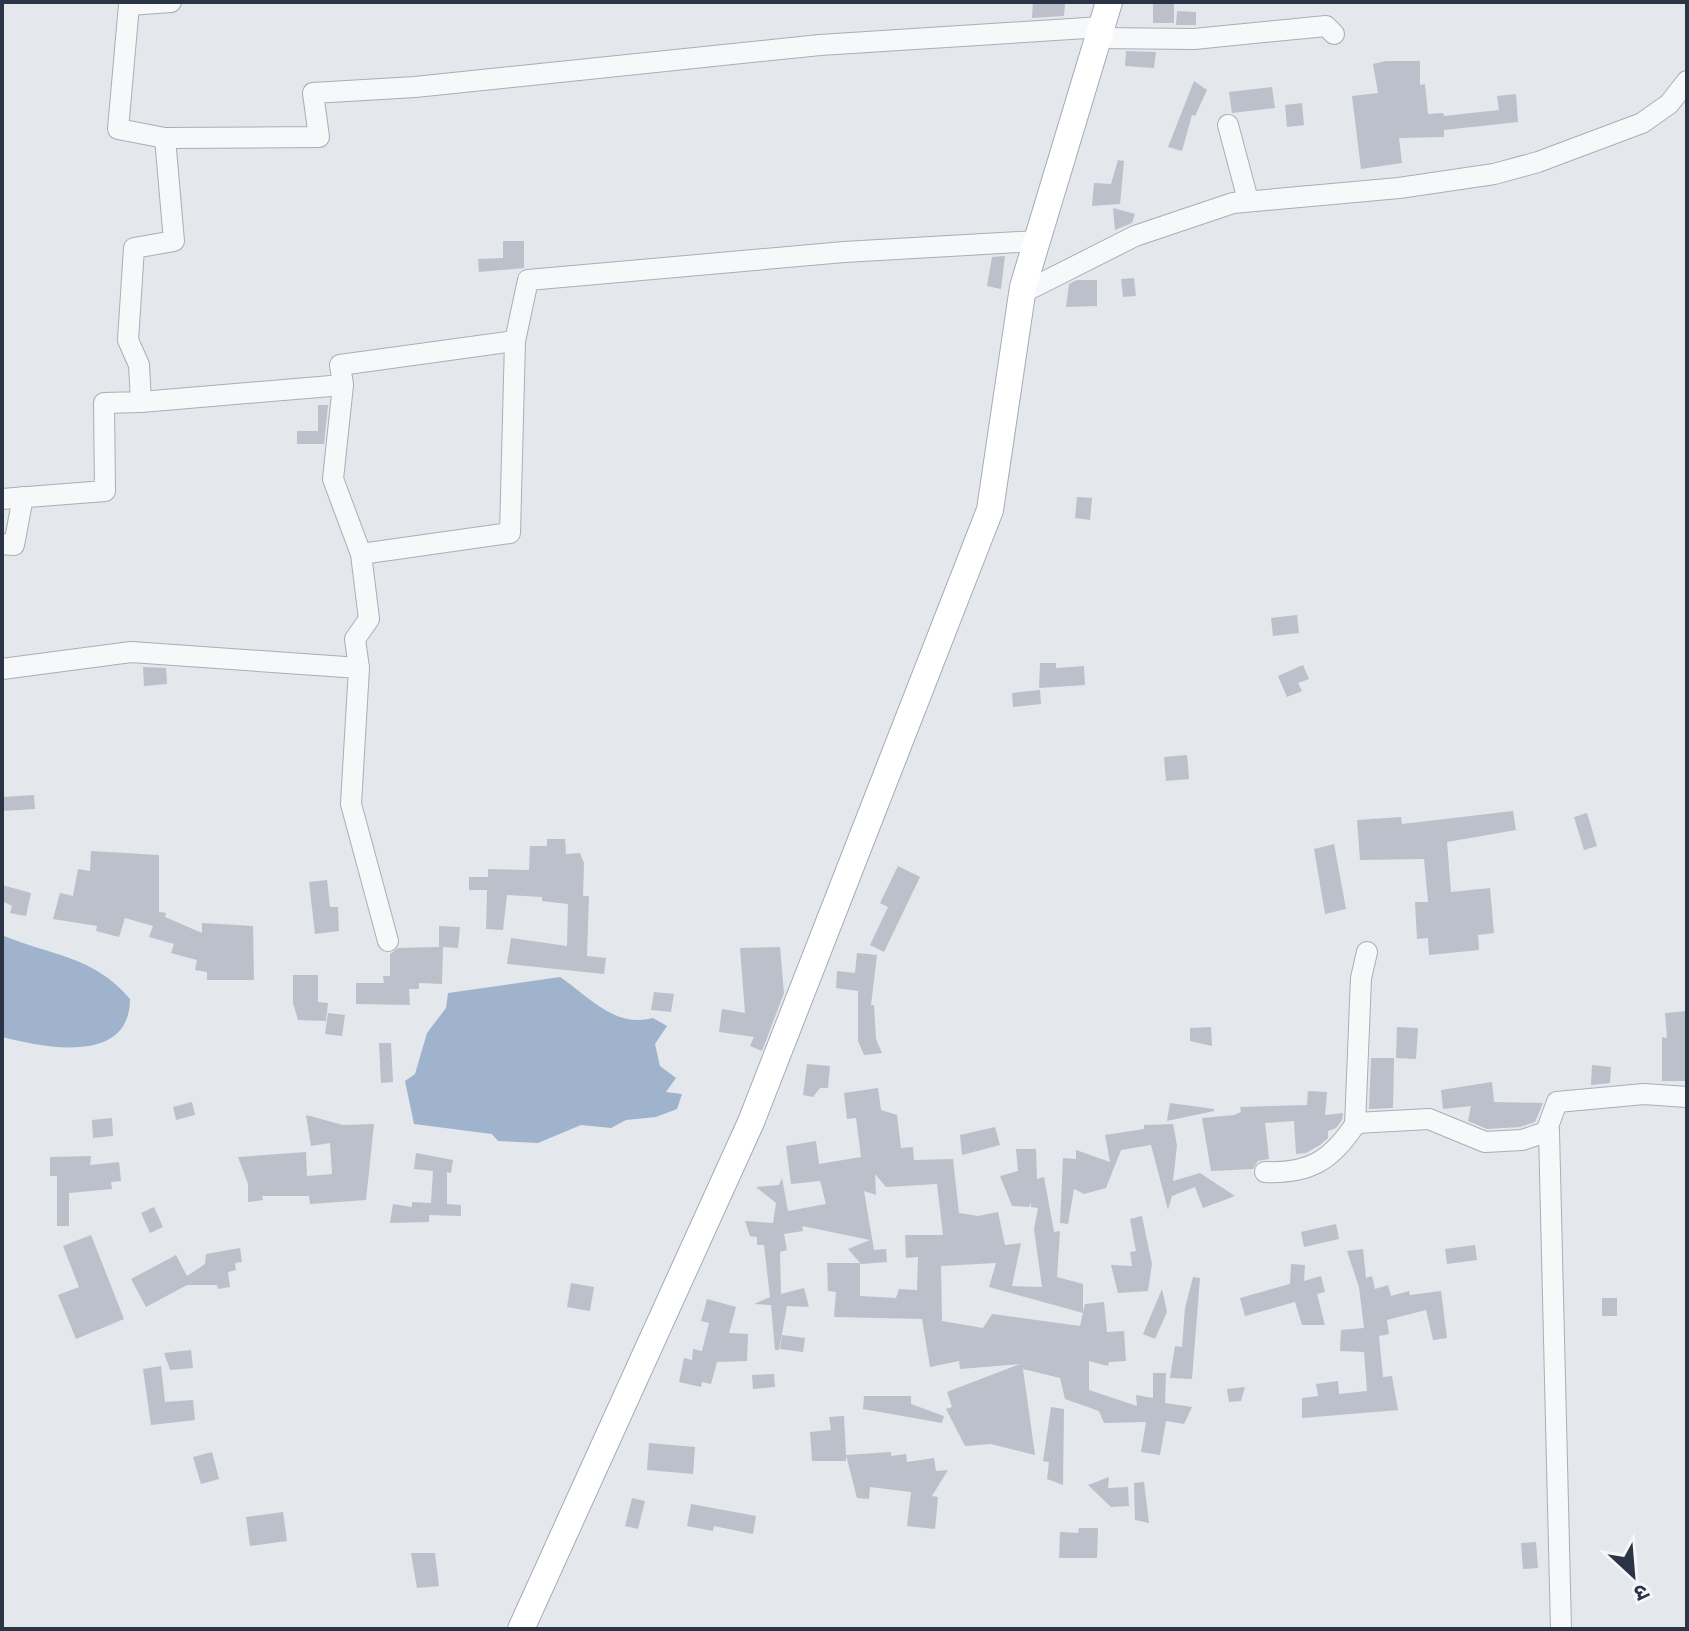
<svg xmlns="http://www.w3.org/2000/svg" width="1689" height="1631" viewBox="0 0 1689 1631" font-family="Commissioner,'Noto Sans Devanagari',sans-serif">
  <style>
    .water { fill: #9fb4cc }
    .building { fill: #bbc0ca; fill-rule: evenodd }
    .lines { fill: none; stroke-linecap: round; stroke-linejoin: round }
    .minor-casing { stroke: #a9aeb7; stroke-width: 22 }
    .major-casing { stroke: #a3abb8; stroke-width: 28 }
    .minor { stroke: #f7f8fa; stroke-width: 20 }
    .major { stroke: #fff; stroke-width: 26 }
  </style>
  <rect width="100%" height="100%" fill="#e4e7ec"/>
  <!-- water -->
  <g class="water">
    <path d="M2 935C51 956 93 955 130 999 130 1065 45 1048 2 1037Z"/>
    <path d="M560 977C590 997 614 1028 653 1018L667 1026 655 1044 660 1066 676 1078 666 1092 682 1094 677 1109 656 1117 626 1120 611 1128 581 1125 538 1143 498 1141 492 1134 414 1124 405 1081 415 1074 427 1033 446 1008 448 993Z"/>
  </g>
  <!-- building -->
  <g class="building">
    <path d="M1033 2 1065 3 1064 16 1032 18Z"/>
    <rect x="1153" y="3" width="21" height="20"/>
    <path d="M1177 11 1196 12V25H1176Z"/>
    <path d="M1126 51 1156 52 1154 68 1125 66Z"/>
    <path d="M1386 61H1420V85L1425 84 1428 114 1443 113 1444 116 1499 110 1497 96 1516 94 1518 122 1444 130V137L1399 138 1402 163 1361 169 1352 96 1378 93 1373 64Z"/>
    <path d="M1194 81 1207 90 1195 116 1192 115 1182 151 1168 147Z"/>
    <path d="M1272 87 1275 108 1232 113 1229 92Z"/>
    <path d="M1302 103 1304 125 1287 127 1285 105Z"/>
    <path d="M1118 160 1124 161 1120 204 1092 206 1094 183 1111 184Z"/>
    <path d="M1113 208 1135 214 1132 223 1115 230Z"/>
    <path d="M503 241H524V268L479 272 478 259 503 258Z"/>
    <path d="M1005 256 1001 289 987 286 992 257Z"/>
    <path d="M1134 278 1136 296 1123 297 1121 279Z"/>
    <path d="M1077 280H1097V306L1066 307 1069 284Z"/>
    <path d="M318 405H328L324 444H297V431H318Z"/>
    <path d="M1077 497 1092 498 1090 520 1075 518Z"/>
    <path d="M1297 615 1299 633 1273 636 1271 618Z"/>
    <path d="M1040 663H1056V668L1084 666 1085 685 1039 688Z"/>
    <path d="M1303 665 1309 679 1298 683 1302 691 1287 697 1278 676Z"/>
    <path d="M143 667 166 668 167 684 144 686Z"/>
    <path d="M1040 690 1041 704 1013 707 1012 693Z"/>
    <path d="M1187 755 1189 779 1166 781 1164 757Z"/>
    <path d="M34 795 35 809 2 811V797Z"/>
    <path d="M1513 811 1516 830 1447 842 1451 892 1490 888 1494 933 1478 935 1479 950 1429 955 1428 938 1417 939 1415 902H1428L1424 859 1360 860 1357 820 1401 817 1402 824Z"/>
    <path d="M1587 813 1597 846 1584 850 1574 817Z"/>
    <path d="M547 839H565L566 854 580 853 584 863 583 896H589L587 956 606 958 604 974 507 964 511 938 567 946 568 904 542 901V897L507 895 503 930 486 929 487 890H469V877H488V869L529 870 530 846H547Z"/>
    <path d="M1334 844 1346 909 1325 914 1314 849Z"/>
    <path d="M91 851 159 855V912L166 913 165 917 202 933V923L253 926 254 980H207V972L195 970 197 960 171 953 174 944 149 937 153 926 125 918 119 937 96 931 97 926 53 919 60 893 73 896 78 869 90 871Z"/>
    <path d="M898 866 920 877 884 952 870 945 888 907 880 903Z"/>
    <path d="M327 880 330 907H338L339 931 315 934 309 882Z"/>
    <path d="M2 885 31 893 26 916 10 913 12 906 2 901Z"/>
    <path d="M439 926 460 927 458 948 443 947 442 984 419 983V989H409L410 1005 356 1004V983H384L383 976H390V954L398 948 439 947Z"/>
    <path d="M780 947 784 993 762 1051 750 1046 754 1037 719 1032 722 1009 745 1013 740 948Z"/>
    <path d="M857 953 877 955 871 1005H874L876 1039 882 1053 864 1055 858 1041V991L836 988 837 971 855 973Z"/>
    <path d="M293 975H318V1002L328 1003 326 1021 298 1020 293 1003Z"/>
    <path d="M654 992 674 994 671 1012 651 1010Z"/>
    <path d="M1687 1011V1081H1662V1037L1667 1038 1665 1013Z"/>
    <path d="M328 1013 345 1015 342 1036 325 1034Z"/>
    <path d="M1211 1027 1212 1046 1190 1041V1028Z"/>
    <path d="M1397 1027 1418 1028 1416 1059 1396 1058Z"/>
    <path d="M379 1043H391L393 1082 381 1083Z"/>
    <path d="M1371 1058H1394L1393 1108 1369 1109Z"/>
    <path d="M807 1064 830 1066 828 1088H820L813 1097 803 1095Z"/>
    <path d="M1592 1065 1611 1067 1610 1083 1591 1085Z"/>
    <path d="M1492 1082 1494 1102 1543 1103 1535 1122 1520 1127 1487 1129 1468 1121 1471 1106 1443 1109 1441 1090Z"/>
    <path d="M878 1088 881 1110 897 1115 901 1148 913 1147 914 1160 953 1159 959 1213 978 1216 998 1212 1005 1245 1021 1243 1012 1286 1042 1287 1034 1229 1038 1208 1031 1207V1202L1029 1207 1012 1206 1000 1176 1018 1171 1016 1149H1036L1037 1179 1044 1177 1054 1232 1060 1231 1057 1277 1083 1284V1312L1085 1304 1104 1302 1107 1332 1124 1331 1126 1361 1109 1362 1108 1366 1089 1361V1390L1137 1406 1136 1395 1153 1398V1373H1166L1165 1403 1192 1407 1184 1424 1166 1421 1160 1455 1141 1452 1146 1422 1104 1423 1099 1411 1065 1399 1060 1378 1023 1369 1035 1455 991 1444 965 1446 946 1409 952 1407 947 1392 1020 1364 960 1369 959 1361 930 1367 922 1319 834 1317 836 1292 828 1291 827 1263H860V1296L896 1298 899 1289 917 1290 918 1257 906 1258 905 1235H943L937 1184 886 1187 875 1174 876 1195 864 1191 874 1250 886 1249 887 1262 861 1264 848 1249 870 1240 802 1226 803 1231 784 1234 787 1250 780 1252 781 1294 804 1288 809 1307 787 1306 779 1350H775L771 1305 754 1304 770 1297 764 1245H757V1237L750 1236 745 1221 773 1223 776 1203 756 1187 779 1185 782 1178 788 1211 826 1204 820 1181 791 1184 786 1146 816 1141 819 1164 861 1157 856 1118 847 1119 844 1093ZM996 1263 989 1287 1083 1313 1080 1326 992 1314 983 1328 942 1321 941 1266Z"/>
    <path d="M1308 1091 1327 1092 1325 1115 1343 1113 1342 1120 1336 1128 1328 1131V1138L1320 1145 1306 1153 1296 1154 1294 1121 1265 1123 1269 1159 1258 1161 1253 1169 1211 1171 1202 1118 1234 1115 1241 1112 1240 1107 1307 1105Z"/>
    <path d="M192 1102 195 1115 176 1120 173 1107Z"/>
    <path d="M1170 1103 1214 1109V1111L1167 1121Z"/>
    <path d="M306 1115 343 1125 374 1124 366 1200 310 1204 309 1196H262L263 1200 248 1202V1184L238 1157 306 1152 307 1176 332 1174 330 1143 311 1146Z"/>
    <path d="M112 1118 113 1136 93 1138 92 1120Z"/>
    <path d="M1173 1124 1177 1145 1173 1181 1200 1173 1235 1196 1203 1208 1195 1187 1172 1196 1168 1210 1151 1145 1121 1150 1106 1188 1084 1194 1074 1189 1068 1224 1060 1223 1063 1158 1076 1159V1150L1110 1162 1105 1135 1144 1129V1125Z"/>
    <path d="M995 1127 1000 1145 962 1155 960 1135Z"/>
    <path d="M416 1153 453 1160 451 1173 447 1172V1204L461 1205V1216L429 1215V1222L390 1223 393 1204 412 1207V1202L431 1203 433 1171 414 1169Z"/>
    <path d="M91 1156 90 1165 119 1162 121 1181 111 1182 112 1189 69 1193V1226H57V1176H50V1157Z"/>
    <path d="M154 1207 163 1227 150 1233 141 1213Z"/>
    <path d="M1142 1216 1152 1264 1148 1291 1118 1293 1111 1265 1132 1266 1130 1252 1136 1251 1130 1219Z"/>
    <path d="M1336 1224 1339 1239 1304 1247 1301 1232Z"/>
    <path d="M91 1235 124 1319 76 1339 58 1295 79 1287 63 1246Z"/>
    <path d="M1475 1245 1477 1260 1447 1264 1445 1249Z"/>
    <path d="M240 1248 242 1262 235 1263 236 1270 228 1272 230 1287 218 1289 217 1285H187L146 1307 131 1279 176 1255 187 1276 205 1264 206 1254Z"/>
    <path d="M1363 1249 1366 1278 1372 1276 1375 1289 1388 1285 1391 1296 1409 1291 1410 1295 1441 1291 1447 1338 1433 1340 1426 1310 1387 1320 1389 1334 1379 1336 1383 1377 1392 1376 1398 1410 1302 1418V1398L1318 1396 1316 1384 1338 1381 1339 1394 1367 1391 1364 1352 1340 1351 1341 1330 1364 1328 1359 1287 1347 1251Z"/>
    <path d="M1291 1264 1305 1265 1304 1281 1321 1276 1325 1292 1317 1294 1325 1325H1302L1295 1302 1245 1316 1240 1298 1290 1284Z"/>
    <path d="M1193 1277 1200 1278 1192 1379 1170 1378 1175 1346 1182 1347 1185 1308Z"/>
    <path d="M571 1283 594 1287 590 1311 567 1307Z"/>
    <path d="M1162 1289 1167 1312 1155 1339 1143 1334Z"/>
    <rect x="1602" y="1298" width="15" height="18"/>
    <path d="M707 1299 736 1307 729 1333 748 1334 747 1361 717 1362 711 1384 702 1382 701 1387 679 1382 684 1358 692 1360 693 1349 702 1351 709 1323 701 1321Z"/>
    <path d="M782 1335 805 1338 803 1352 780 1349Z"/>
    <path d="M191 1350 193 1368 170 1370 164 1353Z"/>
    <path d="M161 1366 165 1402 193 1400 195 1420 151 1425 143 1369Z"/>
    <path d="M774 1374 775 1387 753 1389 752 1375Z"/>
    <path d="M1245 1387 1241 1401 1229 1402 1227 1389Z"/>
    <path d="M864 1396H911V1404L944 1416 942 1423 863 1409Z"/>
    <path d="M1051 1407 1064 1409 1063 1485 1047 1479 1049 1462 1043 1461Z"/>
    <path d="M844 1416 846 1455 891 1452V1456L906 1454 907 1462 934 1458 936 1471 948 1470 932 1496 938 1497 935 1529 907 1526 911 1492 870 1487 869 1499 857 1498 846 1455V1461H812L810 1432 831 1430 829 1417Z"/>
    <path d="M649 1443 695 1447 693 1474 647 1470Z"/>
    <path d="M212 1452 219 1479 201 1484 193 1457Z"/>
    <path d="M1109 1477 1108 1488 1128 1487 1129 1506 1111 1507 1088 1485Z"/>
    <path d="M1144 1482 1149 1523 1135 1520 1134 1483Z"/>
    <path d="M632 1498 645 1501 638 1529 625 1526Z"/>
    <path d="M691 1504 756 1516 753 1534 714 1526 713 1531 687 1526Z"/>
    <path d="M283 1512 287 1541 250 1546 246 1517Z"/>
    <path d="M1079 1528H1098L1097 1558H1059L1060 1532 1078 1533Z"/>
    <path d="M1536 1542 1538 1568 1523 1569 1521 1543Z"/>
    <path d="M411 1553H435L439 1586 417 1588Z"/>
  </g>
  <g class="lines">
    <!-- minor casing -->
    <g class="minor-casing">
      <g id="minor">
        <path d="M1098 38 1194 39 1326 26 1334 34"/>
        <path d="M1228 125 1248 200"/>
        <path d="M165 138 319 137 313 93 415 87 820 45 1102 27"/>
        <path d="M1022 293 1135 236 1233 203 1399 188 1494 174 1538 162 1642 123 1669 104 1687 81"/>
        <path d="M343 385 333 479 361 554 369 619 355 639 359 668"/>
        <path d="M141 402 343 385 340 365 515 341 528 280 844 252 1037 241"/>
        <path d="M2 499 105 491 104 403 141 402 139 365 128 340 134 248 174 241 165 138 118 129 129 5 171 2"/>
        <path d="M2 544 14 545 23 497"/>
        <path d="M361 554 510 533 515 341"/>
        <path d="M2 669 131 652 359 668 351 804 388 941"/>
        <path d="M1355 1126 1361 978 1367 952"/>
        <path d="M1546 1132 1557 1102 1644 1094 1687 1097"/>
        <path d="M1265 1172C1310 1174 1332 1160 1356 1123L1429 1119 1485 1142 1522 1140 1549 1131 1561 1629"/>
      </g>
    </g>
    <!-- major casing -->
    <g class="major-casing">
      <path id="major" d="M521 1629 751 1122 990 510 1023 287 1109 2"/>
    </g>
    <!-- minor -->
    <use href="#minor" class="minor"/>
    <!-- major -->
    <use href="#major" class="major"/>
  </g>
  <!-- border -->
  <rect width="1689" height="1631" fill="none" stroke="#2b3445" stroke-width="8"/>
  <!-- north arrow -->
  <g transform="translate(1633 1575) rotate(154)" stroke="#f4f6f9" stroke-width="6" paint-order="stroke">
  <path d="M0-6L14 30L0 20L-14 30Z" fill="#2b3445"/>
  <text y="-12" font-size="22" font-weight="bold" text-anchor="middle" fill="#2b3445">उ</text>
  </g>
</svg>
